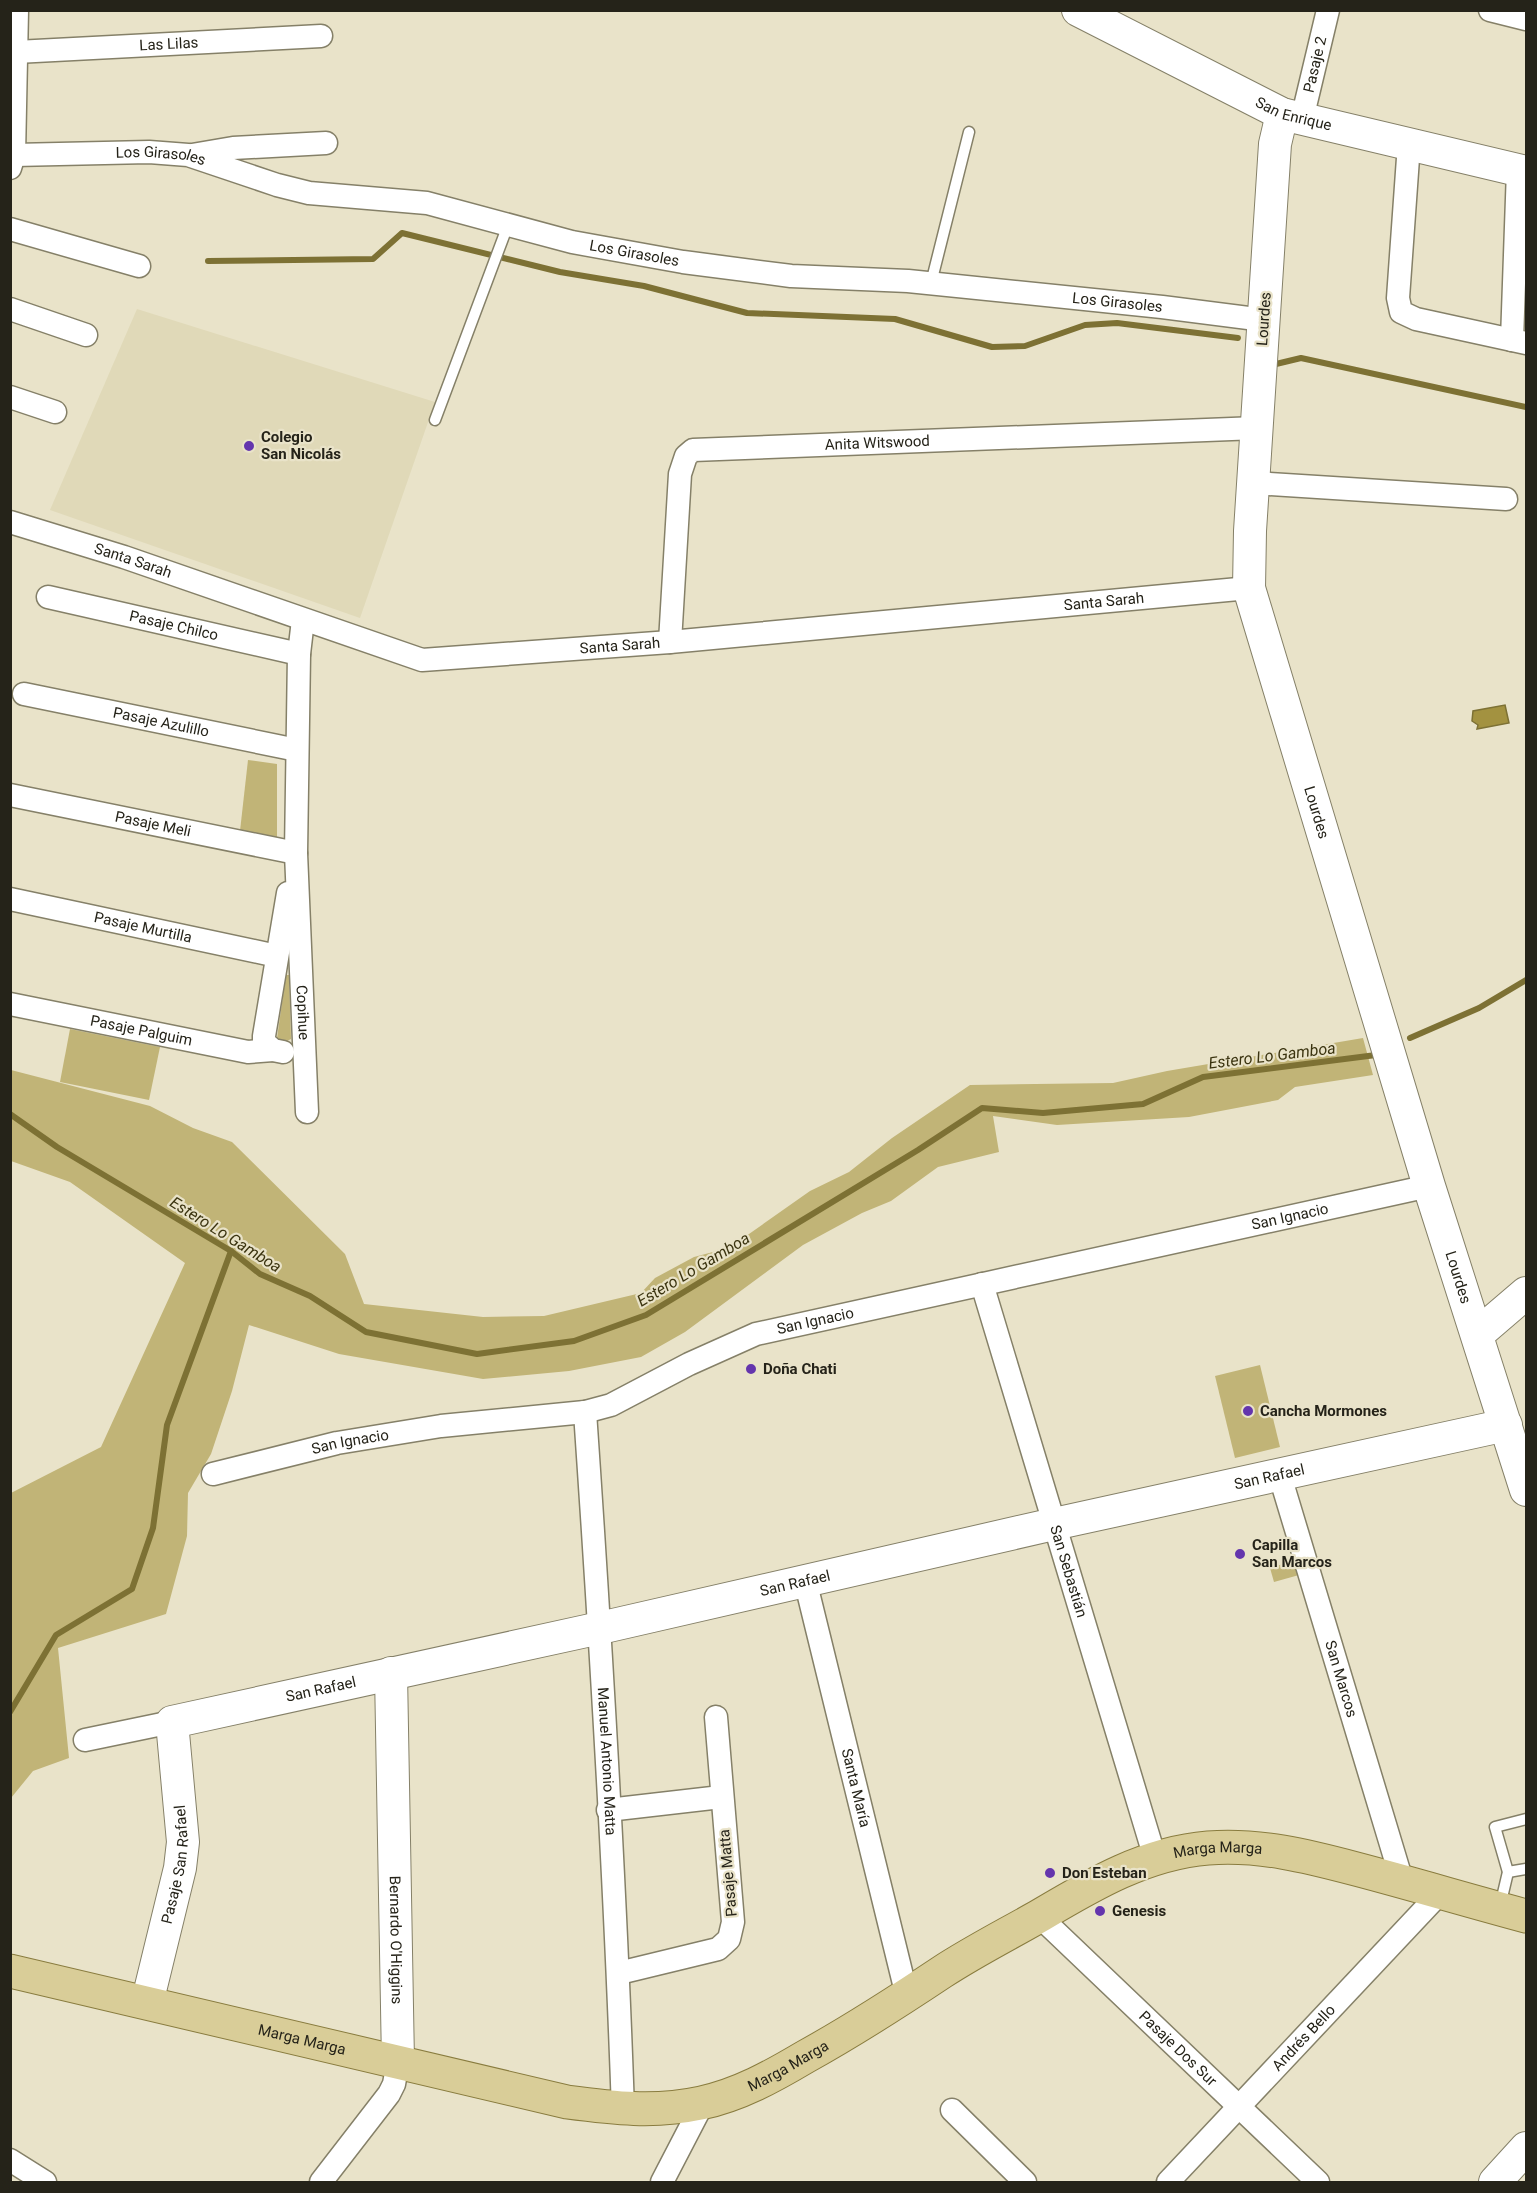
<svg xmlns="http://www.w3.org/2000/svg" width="1537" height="2193" viewBox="0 0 1537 2193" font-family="Roboto,sans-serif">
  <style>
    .built { fill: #e0d9b8 }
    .green { fill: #c1b477 }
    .water { fill: #a39240; stroke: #7d7134; stroke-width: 1.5 }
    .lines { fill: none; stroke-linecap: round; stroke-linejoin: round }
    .stream { stroke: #7d7134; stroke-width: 6 }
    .lane-casing { stroke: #858068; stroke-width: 13 }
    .street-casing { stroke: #858068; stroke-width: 25 }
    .secondary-casing { stroke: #858068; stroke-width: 34 }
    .primary-casing { stroke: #897c3f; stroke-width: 35 }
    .lane { stroke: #fff; stroke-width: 10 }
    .street { stroke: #fff; stroke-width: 22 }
    .secondary { stroke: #fff; stroke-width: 32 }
    .primary { stroke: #d9cd98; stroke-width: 33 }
    .poi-dot { fill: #6435ad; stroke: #e9e3c9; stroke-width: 2 }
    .labels { text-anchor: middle; stroke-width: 4.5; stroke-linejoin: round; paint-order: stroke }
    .street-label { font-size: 15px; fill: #252319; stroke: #e9e3c9 }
    .poi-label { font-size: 15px; font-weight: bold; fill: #252319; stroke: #e9e3c9; text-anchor: start }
    .water-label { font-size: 16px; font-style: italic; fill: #3b3410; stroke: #e9e3c9 }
  </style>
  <rect width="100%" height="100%" fill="#e9e3c9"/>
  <!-- built -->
  <path class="built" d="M137 309 435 402 360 618 50 510Z"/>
  <!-- green -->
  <g class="green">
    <path d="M248 760 277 764V839L240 831Z"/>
    <path d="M286 975H289L291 1039 285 1042 277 1038Z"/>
    <path d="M70 1029 160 1047 149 1100 60 1082Z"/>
    <path d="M1363 1038 1373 1075 1295 1087 1278 1100 1189 1117 1057 1125 993 1116 999 1152 938 1167 891 1201 862 1213 803 1245 685 1332 641 1357 569 1371 483 1379 339 1354 249 1325 232 1391 211 1454 188 1493 187 1536 166 1614 58 1648 69 1758 33 1771 11 1798V1493L101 1447 185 1263 70 1182 11 1161V1070L150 1106 193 1128 232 1142 345 1254 364 1304 483 1317 544 1316 641 1293 655 1278 694 1257 713 1252 749 1234 810 1191 849 1172 892 1138 970 1085 1113 1083 1167 1071Z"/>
    <path d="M1260 1365 1280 1447 1235 1458 1215 1376Z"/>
    <path d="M1295 1560 1299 1575 1274 1582 1270 1568Z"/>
  </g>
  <!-- water -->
  <path class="water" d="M1505 705 1509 723 1477 729 1478 725 1472 721 1473 711Z"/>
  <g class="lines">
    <!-- stream -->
    <g class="stream">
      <path d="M208 261 373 259 402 233 560 272 644 286 747 313 895 319 992 347 1025 346 1085 325 1117 323 1238 338"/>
      <path d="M1276 364 1301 358 1526 407"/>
      <path d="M1410 1038 1479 1008 1526 980"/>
      <path d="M10 1114 57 1147 231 1251 260 1274 310 1296 366 1332 477 1354 574 1341 646 1315 918 1150 982 1108 1043 1113 1143 1104 1203 1077 1376 1055"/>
      <path d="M10 1712 56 1635 132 1589 153 1528 167 1425 231 1251"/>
    </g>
    <!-- lane casing -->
    <g class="lane-casing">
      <g id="lane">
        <path d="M931 283 969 132"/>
        <path d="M435 420 508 225"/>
        <path d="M1508 1872 1526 1869"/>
        <path d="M1500 1906 1508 1872 1495 1827 1526 1819"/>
      </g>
    </g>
    <!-- street casing -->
    <g class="street-casing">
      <g id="street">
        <path d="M1490 10 1526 19"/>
        <path id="s1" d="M16 52 321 36"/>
        <path id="s2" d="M1302 119 1328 10"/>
        <path d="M1409 144 1398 298 1401 312 1416 319 1526 343"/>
        <path id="s3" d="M14 155 149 152 188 155 277 185 309 193 427 203 572 242 683 262 791 276 908 281 1162 307 1264 320"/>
        <path d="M192 155 233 148 326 143"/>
        <path d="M10 168 14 155 17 10"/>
        <path d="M10 229 139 266"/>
        <path d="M10 309 86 335"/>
        <path d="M1512 340 1518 170"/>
        <path d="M10 397 55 412"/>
        <path d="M1254 483 1506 499"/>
        <path id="s4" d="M10 522 124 557 422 660 670 642 1249 588"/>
        <path id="s5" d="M48 597 299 654"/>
        <path id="s6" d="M303 620 299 654 296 853 307 1112"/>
        <path id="s7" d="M670 642 680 474 686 456 693 450 1257 428"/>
        <path id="s8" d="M24 694 297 750"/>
        <path id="s9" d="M10 795 296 853"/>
        <path id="s10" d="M10 899 277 956"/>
        <path id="s11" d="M10 1004 248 1052 273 1050"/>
        <path d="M283 1052 273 1050 264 1042V1036L288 893"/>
        <path id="s12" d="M982 1284 1155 1858"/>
        <path id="s13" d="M585 1412C601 1644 615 1877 623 2110"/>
        <path id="s14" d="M213 1474 337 1443 441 1426 585 1412 611 1405 689 1364 756 1334 1429 1186"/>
        <path id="s15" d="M1280 1476 1402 1881"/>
        <path id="s16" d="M805 1580 907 1996"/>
        <path d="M85 1740 172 1722"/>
        <path d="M608 1810 721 1797"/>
        <path id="s17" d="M1039 1916 1318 2182"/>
        <path d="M619 1973 718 1949 729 1939 733 1922 716 1717"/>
        <path d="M952 2110 1025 2182"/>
        <path d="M10 2160 45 2182"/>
        <path d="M321 2182 389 2094 394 2084 398 2062"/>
        <path d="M662 2182 703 2103"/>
        <path id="s18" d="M1168 2182 1440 1893"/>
      </g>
    </g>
    <!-- secondary casing -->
    <g class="secondary-casing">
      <g id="secondary">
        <path id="s19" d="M1078 10 1282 114 1526 172"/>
        <path id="s20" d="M1282 114 1275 144 1250 531 1249 588 1429 1186 1526 1490"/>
        <path d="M1478 1334 1526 1293"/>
        <path id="s21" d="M391 1673 398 2062"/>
        <path id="s22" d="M147 2003 180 1868 183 1842 172 1722 600 1628 1054 1524 1506 1425"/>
        <path d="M1495 2182 1526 2148"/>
      </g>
    </g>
    <!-- primary casing -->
    <g class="primary-casing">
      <g id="primary">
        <path id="s23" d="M10 1971 567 2102C613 2108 655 2113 701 2103 739 2095 773 2076 805 2057 852 2031 897 2002 942 1972 974 1951 1008 1934 1041 1915 1093 1884 1146 1853 1208 1848 1259 1844 1307 1856 1356 1869 1413 1884 1470 1901 1526 1916"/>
      </g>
    </g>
    <!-- lane -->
    <use href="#lane" class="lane"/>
    <!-- street -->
    <use href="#street" class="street"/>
    <!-- secondary -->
    <use href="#secondary" class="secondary"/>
    <!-- primary -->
    <use href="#primary" class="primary"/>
  </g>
  <!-- markers -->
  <g class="poi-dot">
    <circle cx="249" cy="446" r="6"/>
    <circle cx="751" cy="1369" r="6"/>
    <circle cx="1248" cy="1411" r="6"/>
    <circle cx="1240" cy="1554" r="6"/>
    <circle cx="1050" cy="1873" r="6"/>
    <circle cx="1100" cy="1911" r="6"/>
  </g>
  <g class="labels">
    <!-- street labels -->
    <g class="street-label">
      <text dy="5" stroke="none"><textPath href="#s1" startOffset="153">Las Lilas</textPath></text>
      <text dy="5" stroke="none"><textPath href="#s2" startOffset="56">Pasaje 2</textPath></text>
      <text dy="5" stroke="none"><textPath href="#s19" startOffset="240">San Enrique</textPath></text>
      <text dy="5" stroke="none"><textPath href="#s3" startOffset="147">Los Girasoles</textPath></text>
      <text dy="5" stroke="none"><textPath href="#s3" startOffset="633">Los Girasoles</textPath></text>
      <text dy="5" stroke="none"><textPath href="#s3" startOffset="1119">Los Girasoles</textPath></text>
      <text transform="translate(1264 319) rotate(-86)" y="5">Lourdes</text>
      <text dy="5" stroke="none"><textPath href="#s7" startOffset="381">Anita Witswood</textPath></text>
      <text dy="5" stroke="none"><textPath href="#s4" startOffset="129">Santa Sarah</textPath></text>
      <text dy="5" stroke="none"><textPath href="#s4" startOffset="1119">Santa Sarah</textPath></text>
      <text dy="5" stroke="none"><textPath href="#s5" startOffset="129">Pasaje Chilco</textPath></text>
      <text dy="5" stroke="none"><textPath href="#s4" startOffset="633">Santa Sarah</textPath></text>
      <text dy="5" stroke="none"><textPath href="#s8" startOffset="140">Pasaje Azulillo</textPath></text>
      <text dy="5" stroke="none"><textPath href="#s20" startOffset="710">Lourdes</textPath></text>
      <text dy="5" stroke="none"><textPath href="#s9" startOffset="146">Pasaje Meli</textPath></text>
      <text dy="5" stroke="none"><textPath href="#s10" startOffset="136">Pasaje Murtilla</textPath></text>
      <text dy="5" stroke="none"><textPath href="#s6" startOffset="393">Copihue</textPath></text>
      <text dy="5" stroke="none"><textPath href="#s11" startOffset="134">Pasaje Palguim</textPath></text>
      <text dy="5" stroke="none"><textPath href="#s14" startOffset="1113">San Ignacio</textPath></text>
      <text dy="5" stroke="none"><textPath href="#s20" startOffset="1196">Lourdes</textPath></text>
      <text dy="5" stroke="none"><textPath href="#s14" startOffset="627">San Ignacio</textPath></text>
      <text dy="5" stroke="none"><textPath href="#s14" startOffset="141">San Ignacio</textPath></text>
      <text dy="5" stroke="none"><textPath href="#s22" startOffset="1410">San Rafael</textPath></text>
      <text dy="5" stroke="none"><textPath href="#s12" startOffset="300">San Sebastián</textPath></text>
      <text dy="5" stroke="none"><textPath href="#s22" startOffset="924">San Rafael</textPath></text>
      <text dy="5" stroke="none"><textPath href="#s15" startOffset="212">San Marcos</textPath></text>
      <text dy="5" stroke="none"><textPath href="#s22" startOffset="438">San Rafael</textPath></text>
      <text dy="5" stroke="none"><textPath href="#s13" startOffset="350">Manuel Antonio Matta</textPath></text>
      <text dy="5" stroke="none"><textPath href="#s16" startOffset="214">Santa María</textPath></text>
      <text dy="5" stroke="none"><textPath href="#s23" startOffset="1288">Marga Marga</textPath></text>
      <text dy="5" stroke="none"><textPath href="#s22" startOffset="142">Pasaje San Rafael</textPath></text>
      <text transform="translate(728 1873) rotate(-95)" y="5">Pasaje Matta</text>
      <text dy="5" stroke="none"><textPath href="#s21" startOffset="267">Bernardo O'Higgins</textPath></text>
      <text dy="5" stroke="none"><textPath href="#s18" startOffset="198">Andrés Bello</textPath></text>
      <text dy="5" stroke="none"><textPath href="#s23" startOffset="300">Marga Marga</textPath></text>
      <text dy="5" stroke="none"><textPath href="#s17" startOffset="192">Pasaje Dos Sur</textPath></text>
      <text dy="5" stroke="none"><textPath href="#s23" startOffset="802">Marga Marga</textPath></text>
    </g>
    <!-- poi labels -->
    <g class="poi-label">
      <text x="261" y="442">Colegio<tspan x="261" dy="17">San Nicolás</tspan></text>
      <text x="763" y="1374">Doña Chati</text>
      <text x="1260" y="1416">Cancha Mormones</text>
      <text x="1252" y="1550">Capilla<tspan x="1252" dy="17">San Marcos</tspan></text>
      <text x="1062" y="1878">Don Esteban</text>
      <text x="1112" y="1916">Genesis</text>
    </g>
    <!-- water labels -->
    <g class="water-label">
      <text transform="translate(1272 1055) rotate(-7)" y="6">Estero Lo Gamboa</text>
      <text transform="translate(226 1234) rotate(32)" y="6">Estero Lo Gamboa</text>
      <text transform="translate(693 1269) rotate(-31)" y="6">Estero Lo Gamboa</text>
    </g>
  </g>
  <!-- border -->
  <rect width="1537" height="2193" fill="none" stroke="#252319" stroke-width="24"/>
</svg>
